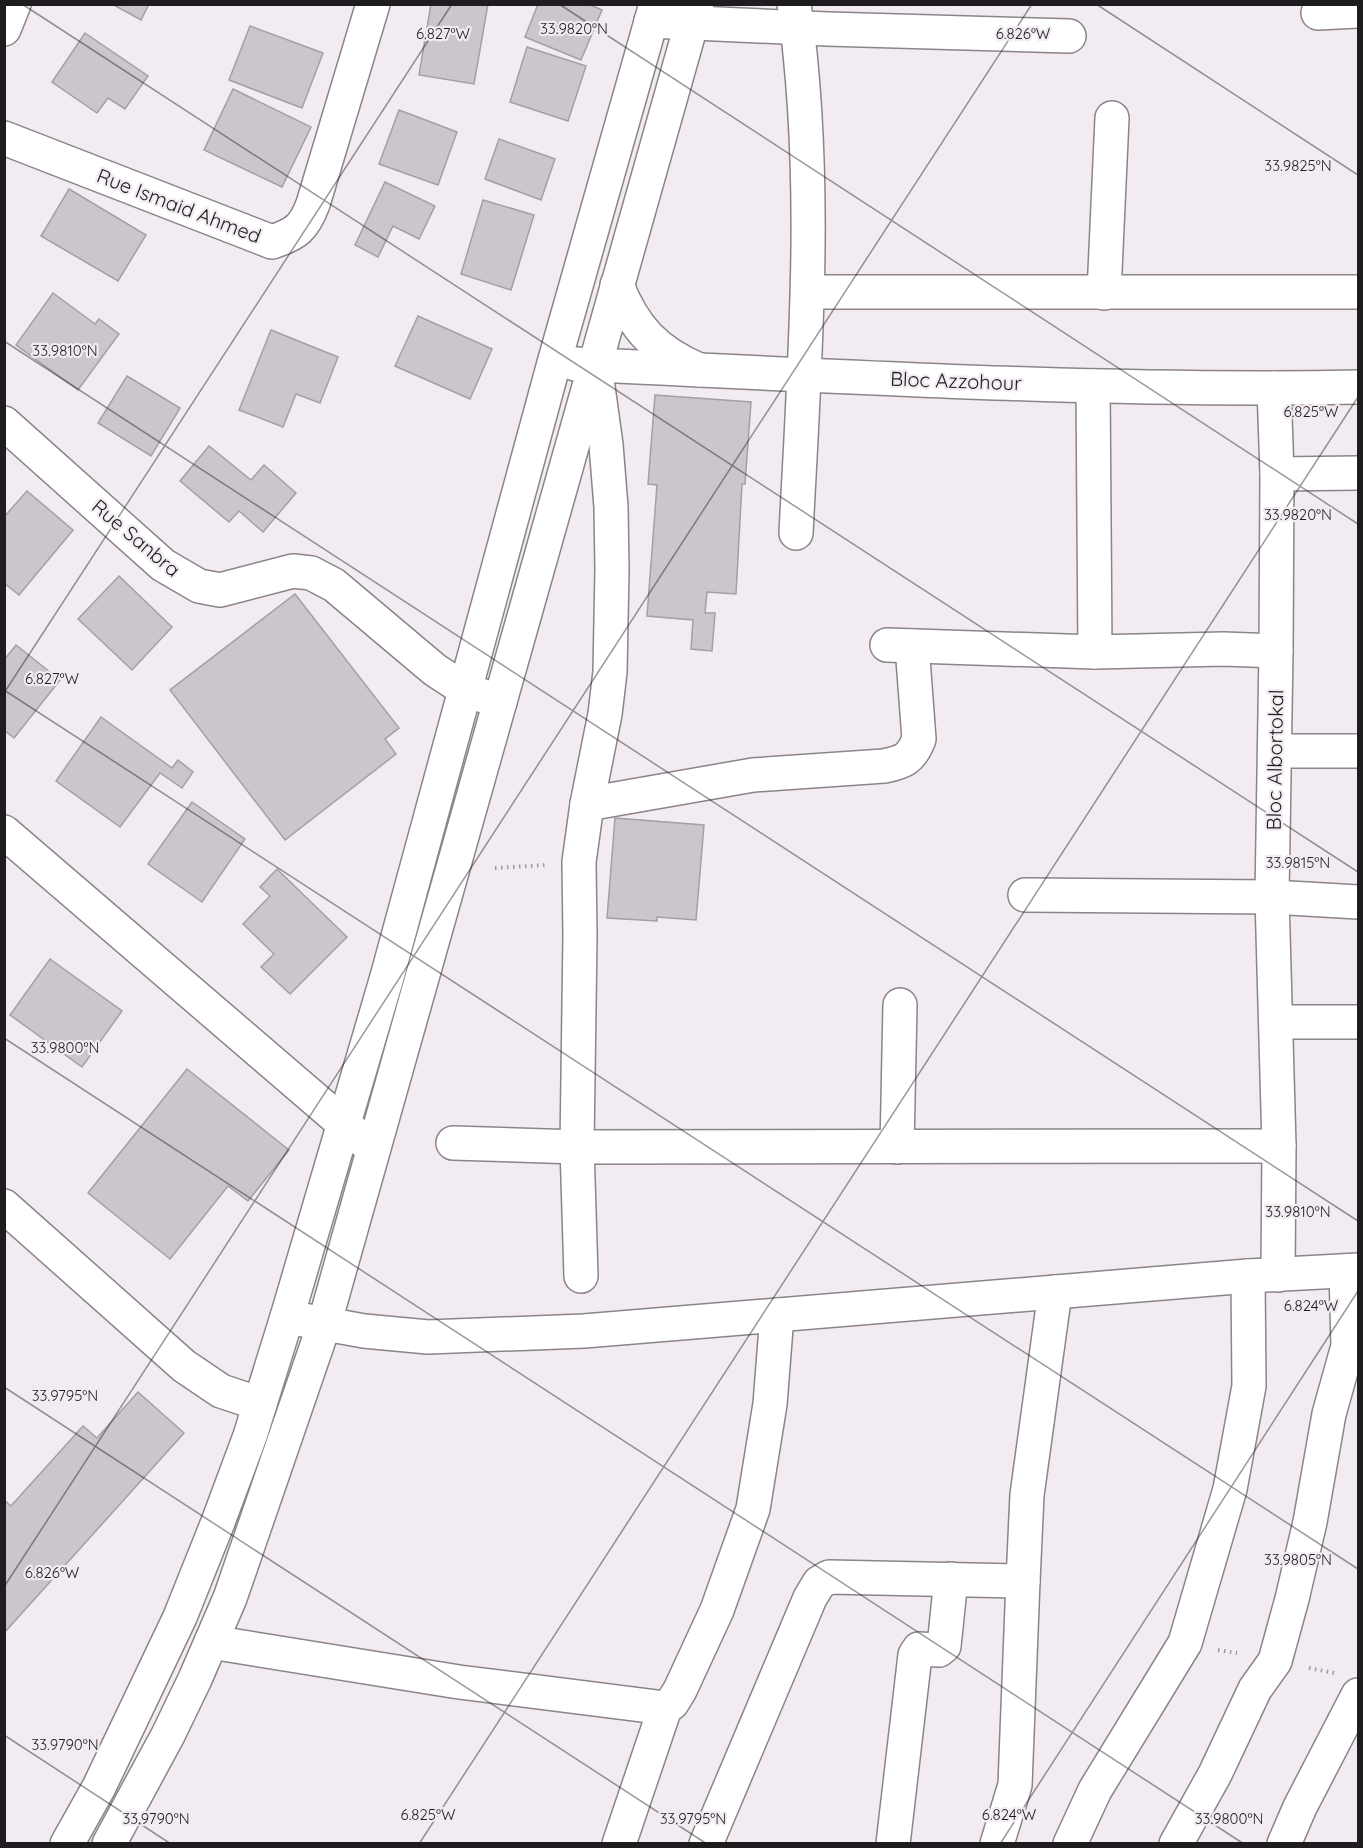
<svg xmlns="http://www.w3.org/2000/svg" width="1363" height="1848" viewBox="0 0 1363 1848" font-family="Quicksand,sans-serif">
  <style>
    .building { fill: #ccc5cc; stroke: #a59ea5; stroke-width: 1.5 }
    .lines { fill: none; stroke-linecap: round; stroke-linejoin: round }
    .minor-casing { stroke: #8b848b; stroke-width: 36 }
    .major-casing { stroke: #8b848b; stroke-width: 36 }
    .path { stroke: #9e989e; stroke-width: 4; stroke-dasharray: 1.5 4.5; stroke-linecap: butt }
    .minor { stroke: #fff; stroke-width: 33 }
    .major { stroke: #fff; stroke-width: 33 }
    .ticks { fill: none; stroke: #1f1c1f; stroke-width: 1.5; stroke-opacity: 0.45 }
    .labels { text-anchor: middle; stroke-width: 4.5; stroke-linejoin: round; paint-order: stroke }
    .street-label { font-size: 20px; fill: #1f1c1f; stroke: #f2ebf2 }
    .ticks-label { font-size: 15px; text-anchor: middle; fill: #1f1c1f; stroke: #f2ebf2; stroke-width: 4.5; stroke-linejoin: round; paint-order: stroke }
  </style>
  <rect width="100%" height="100%" fill="#f2ebf2"/>
  <!-- building -->
  <g class="building">
    <path d="M112 4H149L141 20Z"/>
    <path d="M431 4H488L474 84 419 75Z"/>
    <path d="M538 4H588L602 10 581 60 525 37Z"/>
    <path d="M250 26 323 53 302 108 229 80Z"/>
    <path d="M85 33 148 76 125 109 108 98 97 113 52 82Z"/>
    <path d="M527 47 586 66 568 121 510 102Z"/>
    <path d="M233 89 311 127 282 187 204 150Z"/>
    <path d="M399 110 457 132 438 185 379 164Z"/>
    <path d="M499 139 555 159 541 200 485 179Z"/>
    <path d="M385 182 435 206 419 239 393 226 378 257 355 245Z"/>
    <path d="M69 189 146 235 118 281 41 236Z"/>
    <path d="M483 200 534 215 511 290 461 274Z"/>
    <path d="M53 293 95 324 99 319 119 334 78 390 16 345Z"/>
    <path d="M418 316 492 349 470 399 395 366Z"/>
    <path d="M271 330 338 357 320 403 296 394 283 427 239 410Z"/>
    <path d="M127 376 180 408 151 456 98 423Z"/>
    <path d="M655 395 751 402 745 484H742L736 594 707 592 705 613H715L712 651 691 649 693 620 647 616 657 485 648 484Z"/>
    <path d="M209 446 251 480 264 465 296 493 263 532 239 511 229 522 180 481Z"/>
    <path d="M27 491 73 530 19 595 4 583V517Z"/>
    <path d="M119 576 172 627 132 670 78 619Z"/>
    <path d="M295 594 399 728 385 739 396 754 285 840 170 690Z"/>
    <path d="M16 645 60 680 14 738 4 730V660Z"/>
    <path d="M101 717 172 768 178 760 193 772 182 788 160 773 120 827 56 781Z"/>
    <path d="M192 802 245 839 202 902 148 864Z"/>
    <path d="M615 818 704 825 696 920 657 917V921L607 918Z"/>
    <path d="M277 869 347 937 290 994 261 967 274 954 243 924 270 896 260 887Z"/>
    <path d="M50 959 122 1011 82 1067 10 1015Z"/>
    <path d="M187 1069 289 1150 248 1201 228 1186 170 1259 88 1193Z"/>
    <path d="M138 1392 184 1433 4 1633V1500L11 1506 83 1426 97 1438Z"/>
  </g>
  <g class="lines">
    <!-- minor casing -->
    <g class="minor-casing">
      <g id="minor">
        <path d="M794 4C819 179 805 357 796 533"/>
        <path d="M1318 13 1358 11"/>
        <path d="M651 21 827 29 1069 36"/>
        <path d="M4 29 14 4"/>
        <path d="M4 138 272 242C296 234 304 228 313 204L373 4"/>
        <path d="M808 292H1358"/>
        <path d="M1104 293 1112 118"/>
        <path d="M575 364C836 376 1097 392 1358 387"/>
        <path d="M1093 386 1095 652"/>
        <path d="M1274 388 1277 474 1276 651 1272 897 1279 1146 1278 1275"/>
        <path d="M4 423 163 565 199 586 220 590 293 571 311 573 334 585 435 670 464 689 500 702"/>
        <path d="M1277 474 1358 473"/>
        <path d="M887 645 1095 652 1223 649 1276 651"/>
        <path d="M1275 751H1358"/>
        <path d="M587 804 753 775 884 766C904 762 911 759 919 739L912 646"/>
        <path d="M4 832 373 1149"/>
        <path d="M1025 895 1272 897 1358 902"/>
        <path d="M1276 1022H1358"/>
        <path d="M453 1143 577 1147 1279 1146"/>
        <path d="M897 1147 900 1005"/>
        <path d="M4 1206 184 1366 221 1391 260 1404"/>
        <path d="M581 1276 577 1147 580 935 579 862 587 804 605 714 610 672 612 569 611 507 606 445 595 365"/>
        <path d="M287 1317 364 1331 428 1337 584 1331 1248 1276 1358 1270"/>
        <path d="M211 1642 459 1682 665 1708 672 1703 680 1690 717 1610 753 1509 770 1404 777 1315"/>
        <path d="M619 1844 665 1708"/>
        <path d="M706 1844 810 1598 819 1583 829 1577 1023 1581 1027 1495 1055 1292"/>
        <path d="M893 1844 915 1655 919 1649 939 1650 944 1646 951 1579"/>
        <path d="M997 1844 1015 1785 1023 1581"/>
        <path d="M1070 1844 1095 1790 1185 1643 1230 1489 1249 1386 1248 1276"/>
        <path d="M1176 1844 1215 1774 1255 1689 1275 1661 1292 1599 1310 1522 1329 1414 1348 1346 1346 1271"/>
        <path d="M1284 1844 1300 1807 1358 1695"/>
      </g>
    </g>
    <!-- major casing -->
    <g class="major-casing">
      <g id="major">
        <path d="M617 285C634 329 657 352 699 370"/>
        <path d="M67 1844 99 1787 180 1617 218 1522 250 1436 287 1317 387 977 554 363 656 4"/>
        <path d="M109 1844 168 1735 195 1679 230 1598 324 1325 697 4"/>
      </g>
    </g>
    <!-- path -->
    <g class="path">
      <path d="M495 868 545 865"/>
      <path d="M1218 1650 1237 1653"/>
      <path d="M1309 1668 1334 1673"/>
    </g>
    <!-- minor -->
    <use href="#minor" class="minor"/>
    <!-- major -->
    <use href="#major" class="major"/>
  </g>
  <!-- ticks -->
  <path class="ticks" d="M22 4 1358 872M559 4 1358 524M1096 4 1358 175M4 341 1358 1221M4 690 1358 1569M4 693 452 4M4 1038 1244 1844M4 1387 707 1844M4 1587 1032 4M4 1735 171 1844M419 1844 1358 397M1000 1844 1358 1291"/>
  <g class="labels">
    <!-- street labels -->
    <g class="street-label">
      <text transform="translate(179 206) rotate(21)" y="7">Rue Ismaid Ahmed</text>
      <text transform="translate(956 381) rotate(2)" y="7">Bloc Azzohour</text>
      <text transform="translate(136 538) rotate(40)" y="7">Rue Sanbra</text>
      <text transform="translate(1275 760) rotate(-89)" y="7">Bloc Albortokal</text>
    </g>
  </g>
  <g class="ticks-label">
    <text x="574" y="34">33.9820°N</text>
    <text x="1023" y="39">6.826°W</text>
    <text x="443" y="39">6.827°W</text>
    <text x="1298" y="171">33.9825°N</text>
    <text x="65" y="356">33.9810°N</text>
    <text x="1311" y="417">6.825°W</text>
    <text x="1298" y="520">33.9820°N</text>
    <text x="52" y="684">6.827°W</text>
    <text x="1298" y="868">33.9815°N</text>
    <text x="65" y="1053">33.9800°N</text>
    <text x="1298" y="1217">33.9810°N</text>
    <text x="1311" y="1311">6.824°W</text>
    <text x="65" y="1401">33.9795°N</text>
    <text x="1298" y="1565">33.9805°N</text>
    <text x="52" y="1578">6.826°W</text>
    <text x="65" y="1750">33.9790°N</text>
    <text x="428" y="1820">6.825°W</text>
    <text x="1009" y="1820">6.824°W</text>
    <text x="156" y="1824">33.9790°N</text>
    <text x="693" y="1824">33.9795°N</text>
    <text x="1229" y="1824">33.9800°N</text>
  </g>
  <!-- border -->
  <rect width="1363" height="1848" fill="none" stroke="#1f1c1f" stroke-width="12"/>
</svg>
